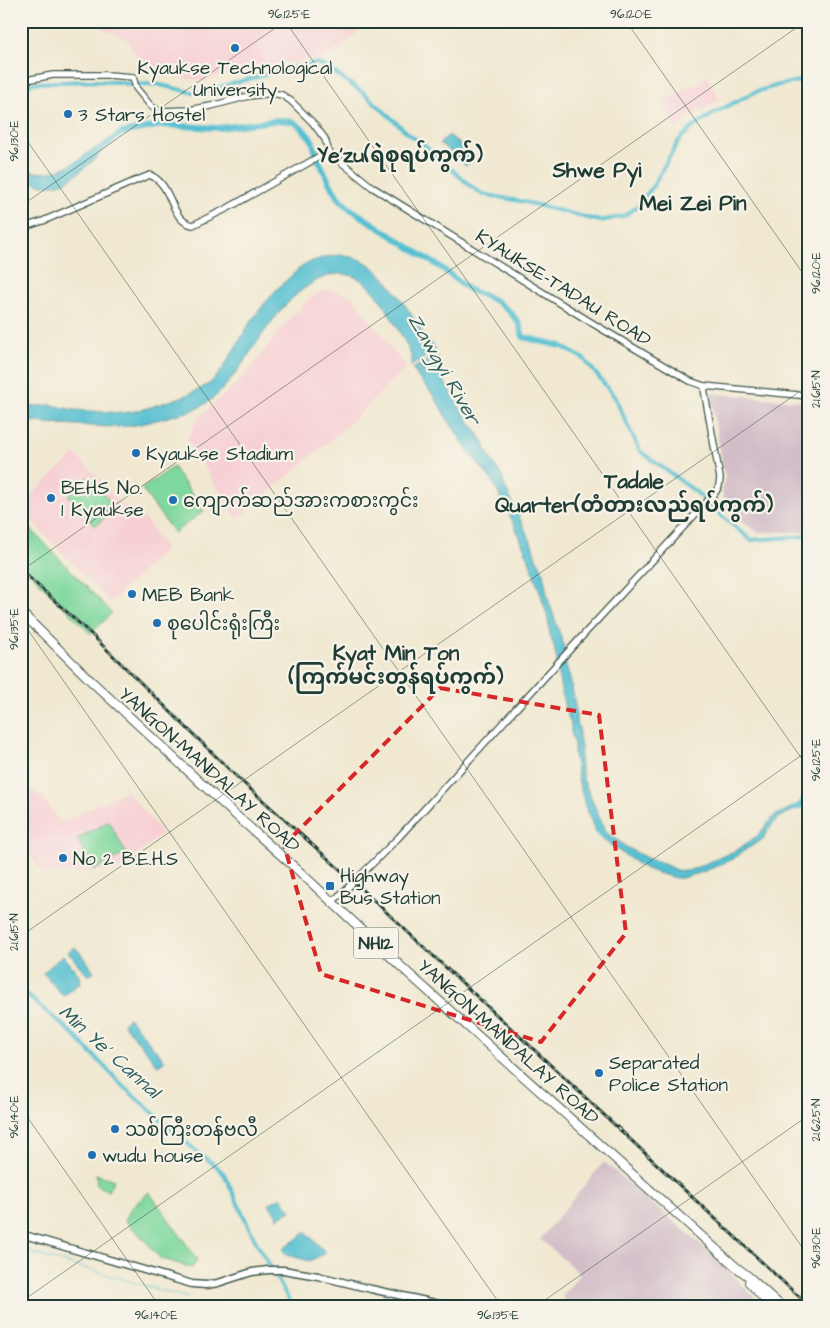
<svg xmlns="http://www.w3.org/2000/svg" width="830" height="1328" viewBox="0 0 830 1328" font-family="'Architects Daughter','Noto Sans Myanmar',sans-serif">
  <style>
    .built { fill: #f7cfd4 }
    .industrial { fill: #d2bdc8 }
    .green { fill: #7fd89d; stroke: #4f8a68 }
    .water { fill: #56c0d2; stroke: #3a7e83 }
    .lines { fill: none; stroke-linecap: round; stroke-linejoin: round }
    .stream { stroke: #56c0d2; stroke-width: 1 }
    .canal { stroke: #56c0d2; stroke-width: 4 }
    .river { stroke: #56c0d2; stroke-width: 6 }
    .secondary-casing { stroke: #3e574b; stroke-width: 8 }
    .primary-casing { stroke: #3e574b; stroke-width: 9 }
    .highway-casing { stroke: #3e574b; stroke-width: 10 }
    .secondary { stroke: #fff; stroke-width: 5.5 }
    .primary { stroke: #fff; stroke-width: 6 }
    .highway { stroke: #fff; stroke-width: 8 }
    .rail-casing { stroke: #1f3d34; stroke-width: 3 }
    .rail { stroke: #f7f3e8; stroke-width: 1; stroke-dasharray: 4; stroke-linecap: butt }
    .marked { fill: none; stroke: #d62828; stroke-width: 4; stroke-dasharray: 10 6; stroke-linejoin: round }
    .ticks { fill: none; stroke: #1f3d34; stroke-width: 1; stroke-opacity: 0.45 }
    .poi-dot { fill: #1f6fb2; stroke: #f7f3e8; stroke-width: 2 }
    .labels { text-anchor: middle; stroke-width: 4.5; stroke-linejoin: round; paint-order: stroke }
    .shield { fill: #f7f3e8; stroke: #60746a; stroke-width: 1 }
    .shield-label { font-size: 18px; font-weight: bold; fill: #1f3d34 }
    .poi-label { font-size: 19px; fill: #1f3d34; stroke: #f7f3e8; text-anchor: start }
    .street-label { font-size: 19px; fill: #1f3d34; stroke: #f7f3e8 }
    .water-label { font-size: 20px; font-style: italic; fill: #2d5e5c; stroke: #f7f3e8 }
    .quarter-label { font-size: 21px; font-weight: bold; fill: #1f3d34; stroke: #f7f3e8 }
    .neatline { fill: none; stroke: #1f3d34; stroke-width: 2 }
    .ticks-label { font-size: 12px; text-anchor: middle; fill: #1f3d34 }
  </style>
  <rect width="100%" height="100%" fill="#f7f3e8"/>
  <filter id="ink" filterUnits="userSpaceOnUse"><feTurbulence type="fractalNoise" baseFrequency=".02" numOctaves="2"/><feDisplacementMap in="SourceGraphic" scale="10" xChannelSelector="R" yChannelSelector="G"/><feConvolveMatrix kernelMatrix="1 2 1 2 8 2 1 2 1" color-interpolation-filters="sRGB"/></filter>
  <filter id="wash" filterUnits="userSpaceOnUse"><feTurbulence type="fractalNoise" baseFrequency=".0096" numOctaves="4" result="noise"/><feDisplacementMap in="SourceGraphic" scale="20" xChannelSelector="R" yChannelSelector="G"/><feGaussianBlur stdDeviation="1.12" result="paint"/><feColorMatrix in="noise" values="0 0 0 0 0 0 0 0 0 0 0 0 0 0 0 0 0 1.4 0 .05"/><feComposite in="paint" operator="in"/></filter>
  <g filter="url(#wash)">
    <rect width="100%" height="100%" fill="#f0e8d0"/>
    <!-- built -->
    <g class="built">
      <path d="M101 21H365L352 38 326 57 295 61 251 68 199 81 143 69 127 39 103 29Z"/>
      <path d="M706 75 720 99 691 116 677 128 662 102 694 85H697Z"/>
      <path d="M328 289 351 295 406 367 345 428 237 519 187 439 197 419 244 377 287 321 315 294Z"/>
      <path d="M75 454 100 479 118 502 145 519 166 549 110 602 21 510V505Z"/>
      <path d="M32 791 43 796 59 823 126 791 163 833 117 870 43 874 21 842V795Z"/>
    </g>
    <!-- industrial -->
    <g class="industrial">
      <path d="M710 393 809 402V532H758L739 520 724 499 722 493 725 477Z"/>
      <path d="M604 1162 713 1255 764 1307H568L562 1297 580 1274 540 1239Z"/>
    </g>
    <!-- green -->
    <g class="green">
      <path d="M173 467 204 511 174 533 142 489Z"/>
      <path d="M88 477 116 508 95 526 68 495Z"/>
      <path d="M21 519 112 613 91 634 21 564Z"/>
      <path d="M109 821 126 853 94 870 77 839Z"/>
      <path d="M96 1174 114 1180 108 1191 97 1185Z"/>
      <path d="M149 1192 197 1259 192 1268 160 1258 142 1237 125 1221 131 1208Z"/>
    </g>
    <!-- water -->
    <g class="water">
      <path d="M449 135 475 157 466 166 440 143Z"/>
      <path d="M104 145C100 156 93 161 84 168 62 188 47 191 21 176V164C24 166 28 170 31 171 43 175 59 171 70 165 83 159 90 148 104 145Z"/>
      <path d="M341 255C352 257 362 259 370 265 388 277 409 310 420 329 424 337 432 342 436 350L423 358 422 356 423 359 418 362 416 360 417 362 411 366C411 364 412 361 412 359 410 349 395 324 390 315 376 290 356 265 325 277 285 292 262 337 238 370 227 384 217 398 200 407 191 412 178 414 168 417 155 420 141 425 127 426 111 428 94 426 78 425 59 424 40 423 21 420V404L38 406 52 405 74 410 122 413 141 410 182 397 196 391 209 384 217 376 225 365 249 324 264 304 277 289 300 268 312 261 326 257Z"/>
      <path d="M437 354 445 383 460 408 483 441 488 454 502 477 505 487 532 544 536 558 539 562 544 574 545 584 549 602 565 649C562 657 567 667 569 675 572 686 577 711 576 722L579 728V736L581 748 580 761 583 779 604 828 607 833 628 848 651 860 658 861 676 870 688 871 737 850 758 835 774 816 799 804 801 807 778 818 768 830 763 839 742 852 733 859 703 872 682 878H676L657 873 642 867 603 840 596 833 585 806 578 779 574 753V743L571 732V724L565 709 559 679 557 672V661L554 646 550 636 548 619 541 595 528 557 514 524 491 479 471 455 445 415 434 396 420 380 413 369 418 365 424 373 419 365 424 362 430 370 425 361Z"/>
      <path d="M75 947 85 958 94 972 88 976 68 952Z"/>
      <path d="M63 955 79 975 80 983 63 996 43 973Z"/>
      <path d="M129 1018 165 1061 158 1066 123 1023Z"/>
      <path d="M281 1197 291 1211 278 1218 269 1204Z"/>
      <path d="M306 1232 326 1253 310 1261 286 1255 283 1249Z"/>
    </g>
    <g class="lines">
      <!-- stream -->
      <path class="stream" d="M21 1250 188 1298"/>
      <!-- canal -->
      <g class="canal">
        <path d="M21 86 35 83 89 81 118 82 132 85 156 84 195 93 205 92 215 88 287 69 316 63 326 67 365 94 412 137 420 142 472 187 482 194 525 202 600 221 624 216 638 206 653 186 679 140 692 128 716 112 755 92 779 85 809 79"/>
        <path d="M561 346 584 359 614 396 640 451 696 492 723 517 751 540 809 536"/>
        <path d="M21 990 71 1032 123 1086 196 1151 216 1166 224 1174 255 1240 293 1307"/>
      </g>
      <!-- river -->
      <g class="river">
        <path d="M98 151 121 133 162 125 218 128 279 120 294 122 303 129 312 140 316 154 329 182 338 197 349 208 443 269 468 289 496 301 510 312 519 323 523 337 561 346"/>
        <path d="M794 808 800 806 809 793"/>
      </g>
    </g>
  </g>
  <g filter="url(#ink)">
    <g class="lines">
      <!-- secondary casing -->
      <g class="secondary-casing">
        <g id="secondary">
          <path d="M21 81 53 75H108L133 77 136 88 150 105 155 109 161 111 189 110 211 106 249 96 272 93 282 95 291 101 313 123 325 139 329 153"/>
          <path d="M21 228 43 221 135 181 150 175C174 185 169 221 193 225L228 208 322 155 330 153 372 187 597 326 690 381 704 386 809 396"/>
          <path d="M332 902 354 882 398 838 575 644 715 493 719 486 720 478 705 395 704 386"/>
        </g>
      </g>
      <!-- primary casing -->
      <g class="primary-casing">
        <path id="primary" d="M21 1234 192 1284 206 1285 218 1283 252 1272 268 1270H283L318 1276 371 1289 453 1307"/>
      </g>
      <!-- highway casing -->
      <g class="highway-casing">
        <g id="highway">
          <path d="M21 612 90 680 231 811 300 872 408 973 736 1267 748 1276 782 1307"/>
          <path d="M749 1282 771 1307"/>
        </g>
      </g>
      <!-- secondary -->
      <use href="#secondary" class="secondary"/>
      <!-- primary -->
      <use href="#primary" class="primary"/>
      <!-- highway -->
      <use href="#highway" class="highway"/>
      <!-- rail casing -->
      <g class="rail-casing">
        <path id="rail" d="M21 570 91 634 239 779 354 882 809 1306"/>
      </g>
      <!-- rail -->
      <use href="#rail" class="rail"/>
    </g>
  </g>
  <!-- marked area -->
  <path class="marked" d="M440 688 599 715 626 933 541 1042 321 974 284 845Z"/>
  <!-- ticks -->
  <path class="ticks" d="M285 21 809 769M626 21 809 282M21 132 809 1257M21 206 285 21M21 571 806 21M21 620 502 1307M21 936 809 385M21 1108 160 1307M21 1302 809 750M535 1307 809 1115"/>
  <!-- markers -->
  <g class="poi-dot">
    <circle cx="235" cy="48" r="5"/>
    <circle cx="68" cy="114" r="5"/>
    <circle cx="136" cy="453" r="5"/>
    <circle cx="51" cy="498" r="5"/>
    <circle cx="173" cy="500" r="5"/>
    <circle cx="132" cy="594" r="5"/>
    <circle cx="157" cy="623" r="5"/>
    <circle cx="63" cy="858" r="5"/>
    <rect x="325" y="881" width="10" height="10" rx="2.5"/>
    <circle cx="599" cy="1073" r="5"/>
    <circle cx="115" cy="1129" r="5"/>
    <circle cx="92" cy="1155" r="5"/>
  </g>
  <g class="labels">
    <!-- shield labels -->
    <rect class="shield" x="353.5" y="927.5" width="45" height="31" rx="4"/>
    <g class="shield-label">
      <text x="376" y="949">NH12</text>
    </g>
    <!-- poi labels -->
    <g class="poi-label">
      <text x="235" y="74" text-anchor="middle">Kyaukse Technological<tspan x="235" dy="22">University</tspan></text>
      <text x="78" y="121">3 Stars Hostel</text>
      <text x="146" y="460">Kyaukse Stadium</text>
      <text x="61" y="494">BEHS No.<tspan x="61" dy="22">1 Kyaukse</tspan></text>
      <text x="183" y="507">ကျောက်ဆည်အားကစားကွင်း</text>
      <text x="142" y="601">MEB Bank</text>
      <text x="167" y="630">စုပေါင်းရုံးကြီး</text>
      <text x="73" y="865">No 2 B.E.H.S</text>
      <text x="340" y="882">Highway<tspan x="340" dy="22">Bus Station</tspan></text>
      <text x="609" y="1069">Separated<tspan x="609" dy="22">Police Station</tspan></text>
      <text x="125" y="1136">သစ်ကြီးတန်ဗလီ</text>
      <text x="102" y="1162">wudu house</text>
    </g>
    <!-- street labels -->
    <g class="street-label">
      <text transform="translate(564 287) rotate(32)" y="7">KYAUKSE-TADAU ROAD</text>
      <text transform="translate(210 769) rotate(42)" y="7">YANGON-MANDALAY ROAD</text>
      <text transform="translate(509 1041) rotate(42)" y="7">YANGON-MANDALAY ROAD</text>
    </g>
    <!-- water labels -->
    <g class="water-label">
      <text transform="translate(445 369) rotate(60)" y="7">Zawgyi River</text>
      <text transform="translate(110 1051) rotate(42)" y="7">Min Ye' Cannal</text>
    </g>
    <!-- quarter labels -->
    <g class="quarter-label">
      <text x="400" y="162">Ye'zu(ရဲစုရပ်ကွက်)</text>
      <text x="597" y="177">Shwe Pyi</text>
      <text x="693" y="210">Mei Zei Pin</text>
      <text x="634" y="488">Tadale<tspan x="634" dy="24">Quarter(တံတားလည်ရပ်ကွက်)</tspan></text>
      <text x="396" y="660">Kyat Min Ton<tspan x="396" dy="24">(ကြက်မင်းတွန်ရပ်ကွက်)</tspan></text>
    </g>
  </g>
  <!-- margin -->
  <rect width="830" height="1328" fill="none" stroke="#f7f3e8" stroke-width="55"/>
  <rect x="28" y="28" width="774" height="1272" class="neatline"/>
  <g class="ticks-label">
    <text x="289" y="18">96.125°E</text>
    <text x="631" y="18">96.120°E</text>
    <text transform="translate(14 141) rotate(-90)" y="4">96.130°E</text>
    <text transform="translate(816 273) rotate(-90)" y="4">96.120°E</text>
    <text transform="translate(816 389) rotate(-90)" y="4">21.615°N</text>
    <text transform="translate(14 629) rotate(-90)" y="4">96.135°E</text>
    <text transform="translate(816 760) rotate(-90)" y="4">96.125°E</text>
    <text transform="translate(14 932) rotate(-90)" y="4">21.615°N</text>
    <text transform="translate(14 1117) rotate(-90)" y="4">96.140°E</text>
    <text transform="translate(816 1120) rotate(-90)" y="4">21.625°N</text>
    <text transform="translate(816 1248) rotate(-90)" y="4">96.130°E</text>
    <text x="156" y="1319">96.140°E</text>
    <text x="498" y="1319">96.135°E</text>
  </g>
</svg>
